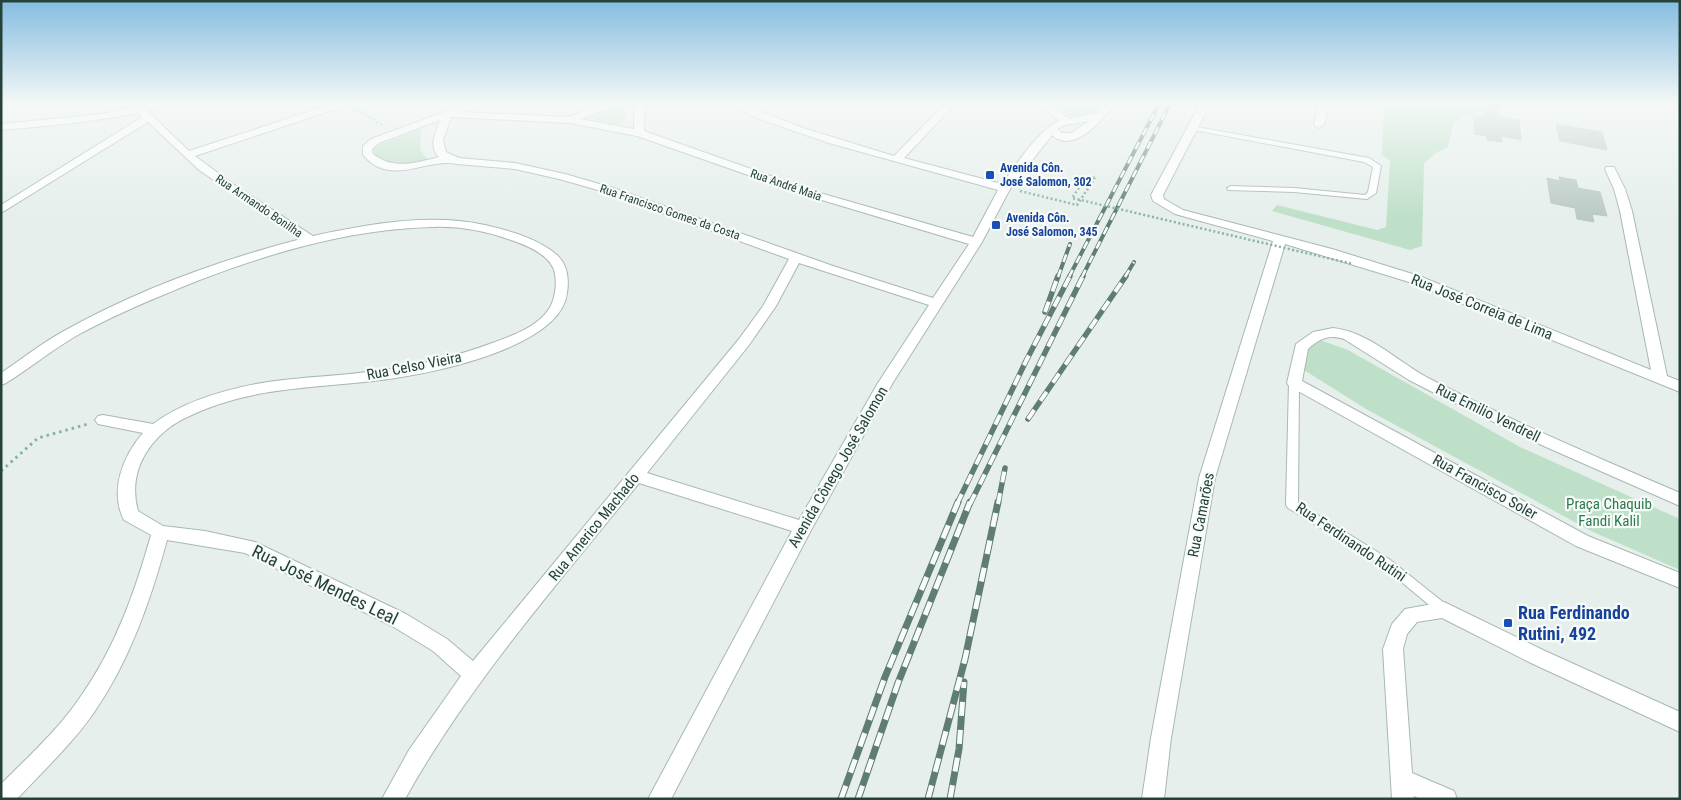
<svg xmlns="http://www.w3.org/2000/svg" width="1681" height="800" viewBox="0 0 1681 800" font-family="'Roboto Condensed',sans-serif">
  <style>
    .green { fill: #bfe0c8 }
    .building { fill: #bbcac4; stroke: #b8c9c2 }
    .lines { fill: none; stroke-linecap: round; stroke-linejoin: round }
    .lane-casing { stroke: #a8b8b2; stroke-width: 2 }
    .street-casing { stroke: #a8b8b2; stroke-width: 2 }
    .secondary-casing { stroke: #a4bbb3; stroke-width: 2 }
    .path-far1 { stroke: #86b3a5; stroke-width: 2.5; stroke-dasharray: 2 2.5; stroke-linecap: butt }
    .path { stroke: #86b3a5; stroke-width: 3; stroke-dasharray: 2.5 4; stroke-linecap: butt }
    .lane { fill: #fff; fill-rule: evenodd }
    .street { fill: #fff; fill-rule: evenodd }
    .secondary { fill: #fff; fill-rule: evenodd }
    .rail-far2-casing { stroke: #5f7d75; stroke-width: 4 }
    .rail-far1-casing { stroke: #5f7d75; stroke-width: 5.5 }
    .rail-casing { stroke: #5f7d75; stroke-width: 7 }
    .rail-far2 { stroke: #f7fbf9; stroke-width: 2.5; stroke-dasharray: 8; stroke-linecap: butt }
    .rail-far1 { stroke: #f7fbf9; stroke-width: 4; stroke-dasharray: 11; stroke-linecap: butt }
    .rail { stroke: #f7fbf9; stroke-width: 5; stroke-dasharray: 14; stroke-linecap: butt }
    .path-bridge { stroke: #86b3a5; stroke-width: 2.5; stroke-dasharray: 2 2.5; stroke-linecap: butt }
    .transit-dot { fill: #1a4fb4; stroke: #f7fbf9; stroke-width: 2 }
    .labels { text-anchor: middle; stroke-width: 4.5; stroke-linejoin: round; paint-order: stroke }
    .far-transit-label { font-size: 12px; font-weight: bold; fill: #164399; stroke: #f7fbf9; text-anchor: start }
    .far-street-label { font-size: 12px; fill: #24423a; stroke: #f7fbf9 }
    .street-label { font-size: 15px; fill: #24423a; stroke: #f7fbf9 }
    .park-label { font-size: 15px; fill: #2d7a4b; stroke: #f7fbf9 }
    .near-street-label { font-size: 18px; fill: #24423a; stroke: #f7fbf9 }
    .near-transit-label { font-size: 18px; font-weight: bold; fill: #164399; stroke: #f7fbf9; text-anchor: start }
  </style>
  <rect width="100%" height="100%" fill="#e6efeb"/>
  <!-- green -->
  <g class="green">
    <path d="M619 104H625V123L618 124 587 118Z"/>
    <path d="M1058 104H1100L1091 115C1077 118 1067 116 1057 108Z"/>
    <path d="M1384 104H1510L1470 114 1454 122 1448 147 1436 153 1424 163 1422 246 1410 250 1272 211 1277 205 1377 230 1386 227 1390 161 1382 154Z"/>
    <path d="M421 129 420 150 428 160C412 165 389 164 375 155L374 149 378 145Z"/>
    <path d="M1320 340 1348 350 1520 447 1680 519V570L1593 532 1366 409 1304 370 1308 350Z"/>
  </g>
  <!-- building -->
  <g class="building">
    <path d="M1484 104H1497L1499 117 1519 120 1521 140 1501 136 1502 142 1487 140V136L1475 134 1473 115 1485 117Z"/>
    <path d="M1556 124 1602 132 1607 150 1560 141Z"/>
    <path d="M1559 177 1576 180 1578 188 1600 192 1607 216 1592 214 1594 222 1577 219 1575 208 1551 203 1547 178 1560 181Z"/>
  </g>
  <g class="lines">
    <!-- lane casing -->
    <g class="lane-casing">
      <g id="lane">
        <path d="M1191 126 1369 158 1381 166 1376 193 1367 199 1294 192 1228 190 1227 188 1231 186 1294 188 1365 195 1368 192 1373 167 1364 162 1189 129 1188 128Z"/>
        <path d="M1294 380 1299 383 1298 503 1389 559 1448 606 1450 610 1448 614 1444 615 1440 614 1381 565 1288 508 1286 505 1289 383Z"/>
      </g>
    </g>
    <!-- street casing -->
    <g class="street-casing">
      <g id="street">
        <path d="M127 104H138L143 107 189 151 332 104H347L345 106 195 156 237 187 313 236C368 224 429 213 485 225 510 231 537 238 557 255 568 265 569 280 567 293 561 347 434 373 389 379 346 385 301 386 258 394 232 399 207 407 183 419 149 437 127 472 138 511L163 526 205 531 255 542 406 614 447 639 473 661 739 339 763 306 789 259 605 192 559 179 515 169 457 164C426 157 391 188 363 155V146L371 139 466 104H480L463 112 569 117 603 104H617L581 119 634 129 635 104H645L644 131 813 191 973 237 998 190 829 143 762 120 728 104H742L803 128 894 156 945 104H955L904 158 1002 184C1017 164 1037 131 1059 121L1039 104H1050L1069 119 1097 113 1104 104H1114C1104 119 1073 155 1052 135L1010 189 982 242 892 384 810 532 671 799H648L792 531 639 483C557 585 469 684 405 799H382L409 750 461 676 433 651 392 626 245 553 167 540C151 599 130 660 95 711 73 743 44 770 17 799H1V784C29 756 59 729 81 696 115 648 135 592 151 535L124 520C109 491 123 456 143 433L98 424 95 420 98 416 103 415 153 424C183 402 220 391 256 384 293 377 330 377 367 372 411 367 453 358 495 342 514 335 537 327 549 309 555 300 557 285 555 274 552 255 526 245 511 240 486 231 459 226 433 227 346 229 262 255 182 287 146 302 110 317 76 336 52 350 30 368 6 383L1 385V373C22 359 42 343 64 331 137 290 220 260 301 239L199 170 148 122 1 213V205L142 117ZM451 117 570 123 637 136 805 195 969 244 933 298 833 266 613 188 565 174 515 163 459 158 446 152 443 140ZM440 120C436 132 428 147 439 157 416 163 393 170 373 154L372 149 379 143ZM1089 121 1071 133H1062L1057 129 1065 125ZM799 263 929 305 878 383 799 520 647 473 749 345 776 306Z"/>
        <path d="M1200 104H1210L1163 195 1164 199 1183 210 1332 249 1419 276 1651 370 1620 211 1614 189 1605 169 1606 167H1614L1625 189 1632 211 1667 376 1680 381V392L1409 282 1285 244 1215 478 1171 738 1164 799H1142L1151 738 1199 478 1273 241 1175 214 1153 201 1151 195Z"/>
        <path d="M1319 104H1329L1324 125 1319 128 1314 125Z"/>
        <path d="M1333 328C1370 332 1399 363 1430 379 1512 421 1596 457 1680 493V506L1546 447 1450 401 1409 380 1344 339C1329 334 1319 339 1308 349L1302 381 1588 536 1680 573V588L1576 546 1289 386 1287 383 1296 344 1313 332Z"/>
        <path d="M1444 602 1545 651 1680 712V732L1531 663 1442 618 1417 622 1407 634 1403 649 1412 773 1454 791 1457 799H1420L1414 796V799H1392L1383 649 1392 624 1405 609Z"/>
      </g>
    </g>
    <!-- secondary casing -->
    <g class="secondary-casing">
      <path id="secondary" d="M151 104H167L165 106C111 121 57 125 1 130V124L102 114Z"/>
    </g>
    <!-- path-far1 -->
    <g class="path-far1">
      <path d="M354 107 382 125"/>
      <path d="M1020 191 1077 205 1095 178"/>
    </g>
    <!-- path -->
    <path class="path" d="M1 471 38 438 88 424"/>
    <!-- lane -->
    <use href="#lane" class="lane"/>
    <!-- street -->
    <use href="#street" class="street"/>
    <!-- secondary -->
    <use href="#secondary" class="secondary"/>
    <!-- rail-far2 casing -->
    <g class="rail-far2-casing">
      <g id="rail-far2">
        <path d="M1058 277 1070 244"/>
        <path d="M1069 277 1159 104"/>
        <path d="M1082 277 1170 104"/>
        <path d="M1125 277 1134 262"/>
      </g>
    </g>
    <!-- rail-far1 casing -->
    <g class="rail-far1-casing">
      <g id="rail-far1">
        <path d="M1045 312 1058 276"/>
        <path d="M1028 419 1126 276"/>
        <path d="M957 504 1026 361 1070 276"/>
        <path d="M970 504 1083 276"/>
        <path d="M998 504 1005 468"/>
      </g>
    </g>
    <!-- rail casing -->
    <g class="rail-casing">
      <g id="rail">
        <path d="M841 799 885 677 958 502"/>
        <path d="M858 799 898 683 970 502"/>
        <path d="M928 799 965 659 998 502"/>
        <path d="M950 799 959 749 964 682"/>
      </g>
    </g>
    <!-- rail-far2 -->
    <use href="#rail-far2" class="rail-far2"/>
    <!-- rail-far1 -->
    <use href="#rail-far1" class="rail-far1"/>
    <!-- rail -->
    <use href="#rail" class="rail"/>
    <!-- path-bridge -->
    <path class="path-bridge" d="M1095 178 1087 176 1072 198 1353 264"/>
  </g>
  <!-- sky -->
  <linearGradient id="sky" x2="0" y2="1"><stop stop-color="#84bce0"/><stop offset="0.48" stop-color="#f4f8f6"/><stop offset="1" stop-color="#f4f8f6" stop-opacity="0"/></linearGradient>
  <rect width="1681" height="216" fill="url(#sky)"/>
  <!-- markers -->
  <g class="transit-dot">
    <rect x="985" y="170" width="10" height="10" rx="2.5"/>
    <rect x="991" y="220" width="10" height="10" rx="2.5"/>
    <rect x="1503" y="618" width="10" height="10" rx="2.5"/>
  </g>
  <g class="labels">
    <!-- far-transit labels -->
    <g class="far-transit-label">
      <text x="1000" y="172">Avenida Côn.<tspan x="1000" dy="14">José Salomon, 302</tspan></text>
      <text x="1006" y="222">Avenida Côn.<tspan x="1006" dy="14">José Salomon, 345</tspan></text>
    </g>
    <!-- far-street labels -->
    <g class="far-street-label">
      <text transform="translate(786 185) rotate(19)" y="4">Rua André Maia</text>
      <text transform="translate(259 206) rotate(34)" y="4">Rua Armando Bonilha</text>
      <text transform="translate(670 212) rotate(19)" y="4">Rua Francisco Gomes da Costa</text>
    </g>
    <!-- street labels -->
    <g class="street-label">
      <text transform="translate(1482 307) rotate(22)" y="5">Rua José Correia de Lima</text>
      <text transform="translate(414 366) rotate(-11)" y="5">Rua Celso Vieira</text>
      <text transform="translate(1488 413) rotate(26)" y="5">Rua Emilio Vendrell</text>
      <text transform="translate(838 467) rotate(-60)" y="5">Avenida Cônego José Salomon</text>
      <text transform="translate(1485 487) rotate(29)" y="5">Rua Francisco Soler</text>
      <text transform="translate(1201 515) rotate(-79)" y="5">Rua Camarões</text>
      <text transform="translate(594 527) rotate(-51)" y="5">Rua Americo Machado</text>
      <text transform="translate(1351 542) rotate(34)" y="5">Rua Ferdinando Rutini</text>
    </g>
    <!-- park labels -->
    <g class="park-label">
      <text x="1609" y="509">Praça Chaquib<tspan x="1609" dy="17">Fandi Kalil</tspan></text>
    </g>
    <!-- near-street labels -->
    <g class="near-street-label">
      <text transform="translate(325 585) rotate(26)" y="6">Rua José Mendes Leal</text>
    </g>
    <!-- near-transit labels -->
    <g class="near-transit-label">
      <text x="1518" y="619">Rua Ferdinando<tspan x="1518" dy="21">Rutini, 492</tspan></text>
    </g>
  </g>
  <!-- border -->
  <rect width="1681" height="800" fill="none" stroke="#24423a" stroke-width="5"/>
</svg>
